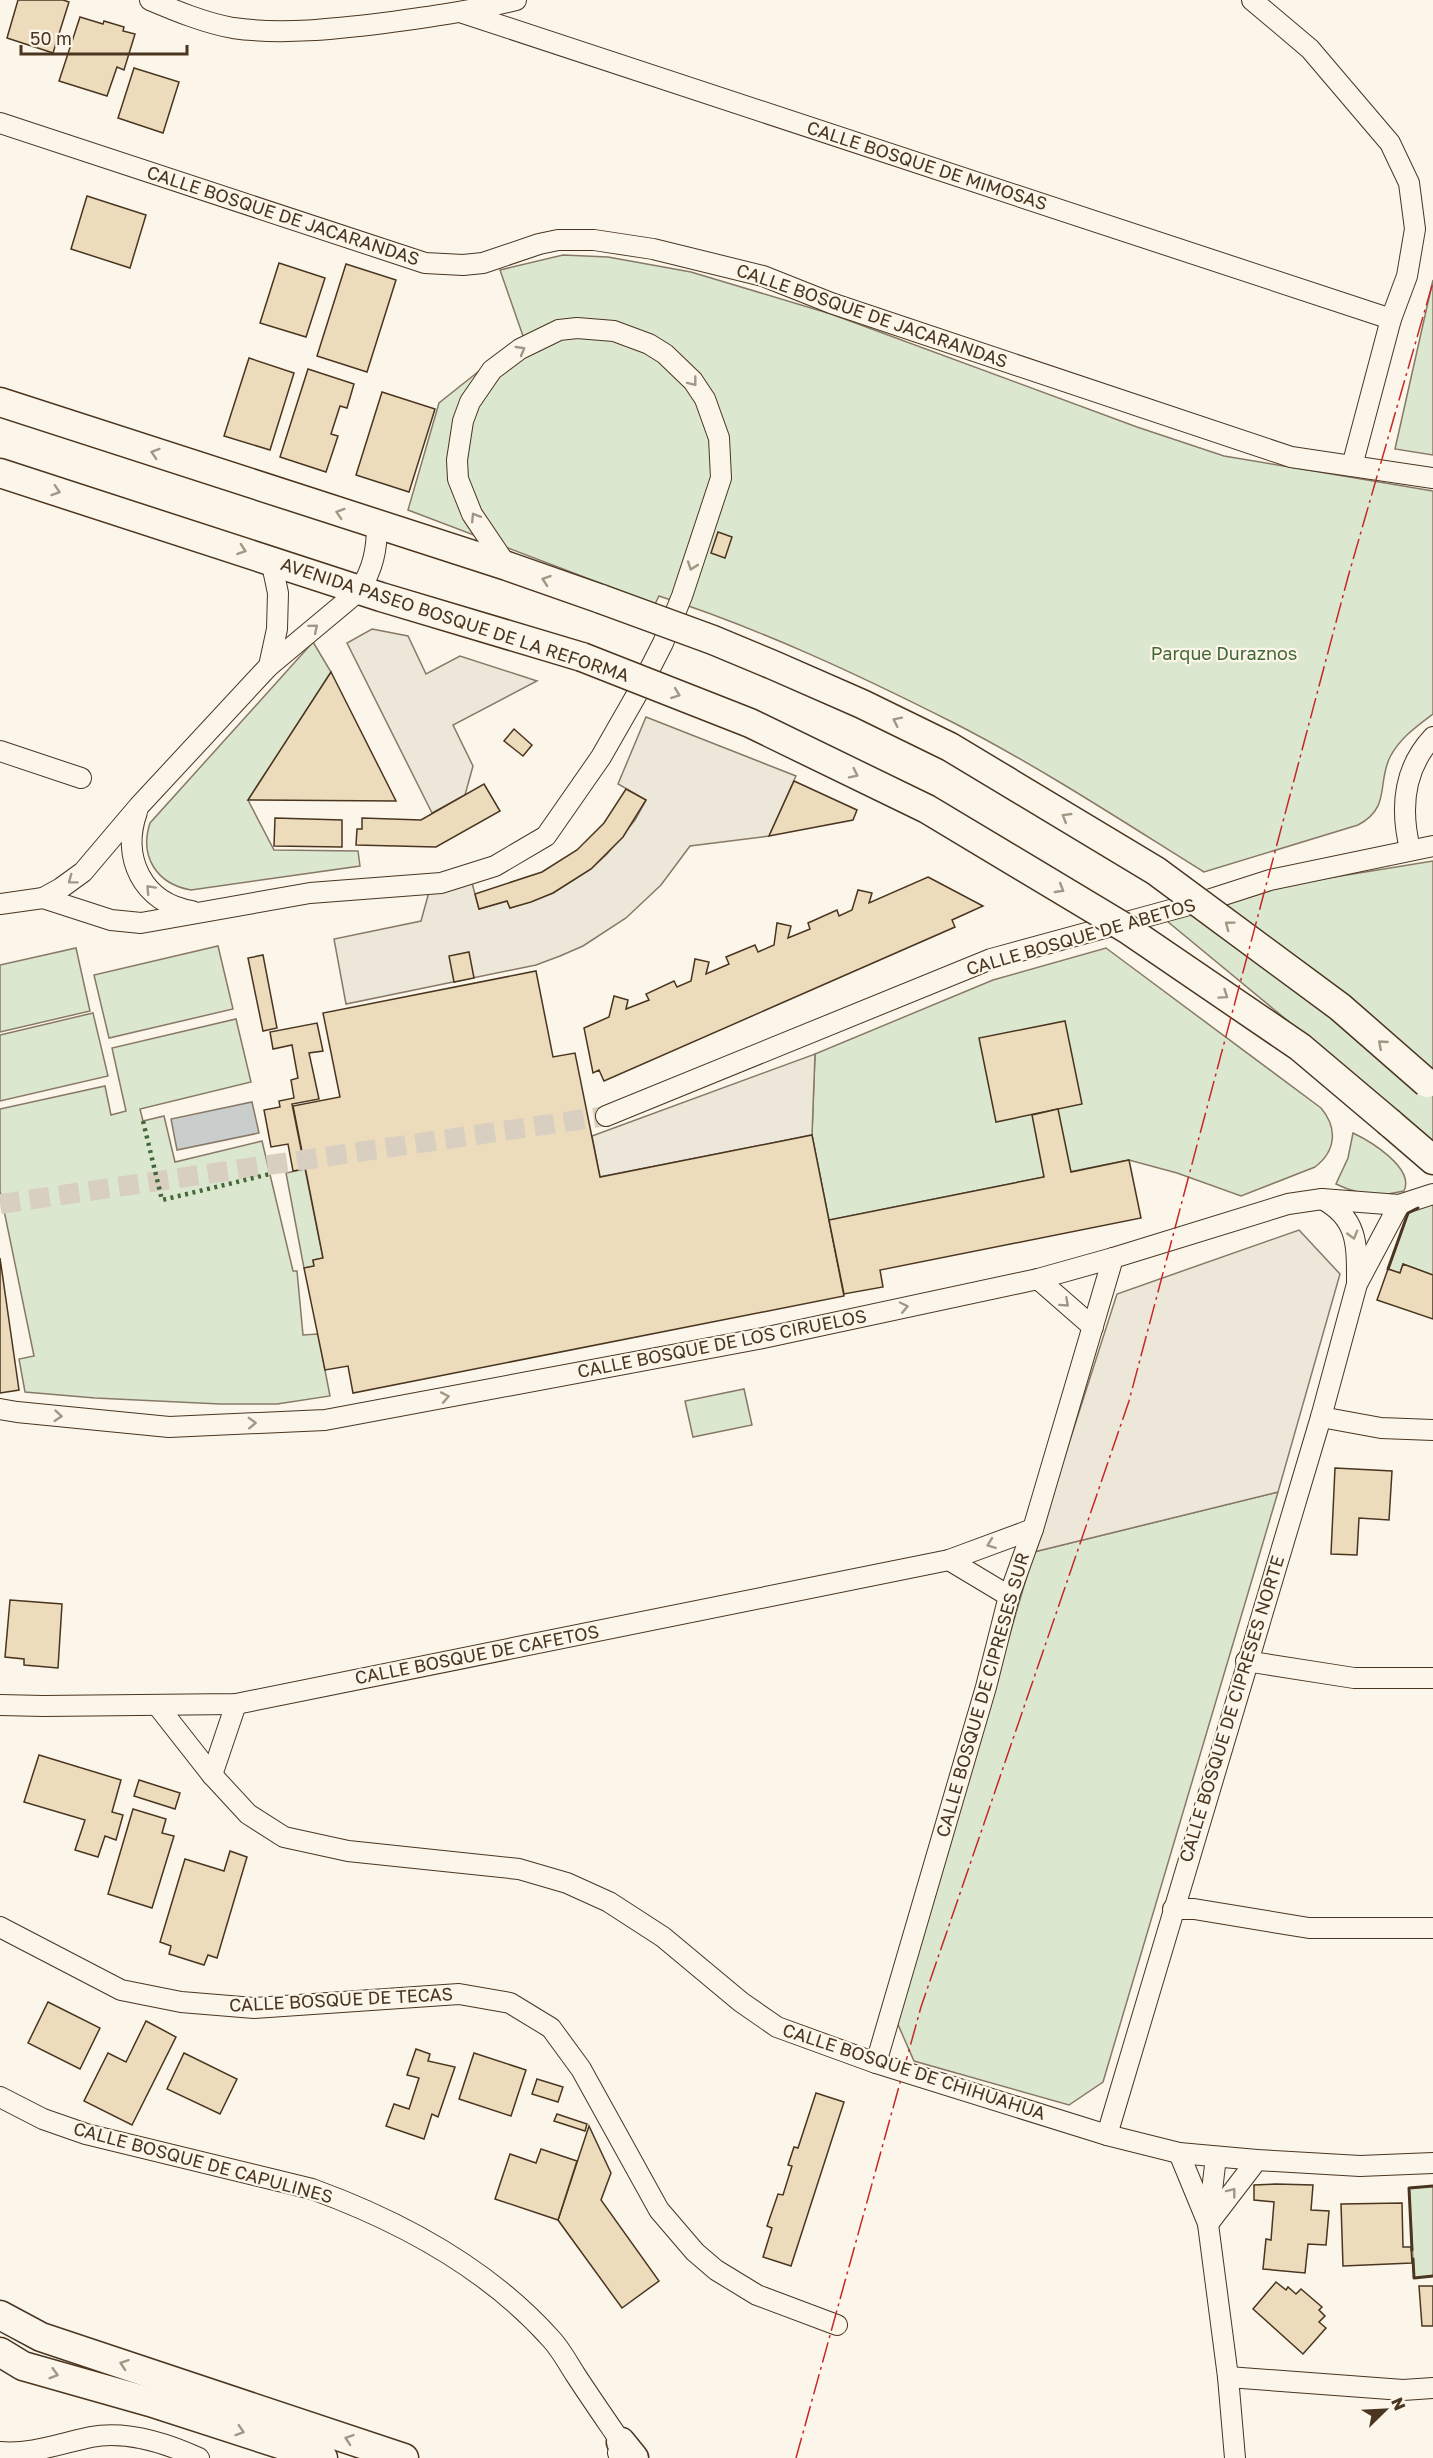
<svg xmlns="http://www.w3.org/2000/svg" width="1433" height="2458" viewBox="0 0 1433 2458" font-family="'Golos Text',sans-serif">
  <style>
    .green { fill: #dce7d0; stroke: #887966; stroke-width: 1.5 }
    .parking { fill: #ede7d9; stroke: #887966; stroke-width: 1.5 }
    .water { fill: #c9cecd; stroke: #887966; stroke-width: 1.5 }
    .building { fill: #ecdcbc; stroke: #4a3520; stroke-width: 1.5 }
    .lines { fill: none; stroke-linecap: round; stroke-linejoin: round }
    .street-tunnel { stroke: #d8cfc1; stroke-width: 20; stroke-dasharray: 20 10; stroke-linecap: butt }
    .street-casing { stroke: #4a3520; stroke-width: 22 }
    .secondary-casing { stroke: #4a3520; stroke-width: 31 }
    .street { stroke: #fbf6e9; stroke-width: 20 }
    .secondary { stroke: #fbf6e9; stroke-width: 28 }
    .secondary-bridge-casing { stroke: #4a3520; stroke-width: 31; stroke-linecap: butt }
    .secondary-bridge { stroke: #fbf6e9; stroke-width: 28 }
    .hedge { stroke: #436837; stroke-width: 4.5; stroke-dasharray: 3 4.5; stroke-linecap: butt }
    .wall { stroke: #4a3520; stroke-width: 3 }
    .power { stroke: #c62828; stroke-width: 1.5; stroke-dasharray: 21 4.5 3 4.5; stroke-linecap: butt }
    .oneway { stroke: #a29684 }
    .labels { text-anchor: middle; stroke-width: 4.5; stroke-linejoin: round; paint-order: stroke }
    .street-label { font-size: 18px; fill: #4a3520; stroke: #fbf6e9 }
    .park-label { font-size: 18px; fill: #436837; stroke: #fbf6e9 }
  </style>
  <rect width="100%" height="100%" fill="#fbf6e9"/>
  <!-- green -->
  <g class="green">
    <path d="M563 255 608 257 691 272 831 314 1137 427 1224 456 1433 491V714C1417 726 1400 738 1390 757 1377 783 1391 808 1358 825L1204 872C1122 821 1040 767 954 723 859 675 761 629 659 596L655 604 408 510 439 403 523 336 500 270Z"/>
    <path d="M1433 280V455L1395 449Z"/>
    <path d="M313 642 331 672 248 800 274 850 358 851 360 866 191 890C157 884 139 857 150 823Z"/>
    <path d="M1433 861V1152L1426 1135 1150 907Z"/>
    <path d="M218 946 233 1009 109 1038 94 975Z"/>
    <path d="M76 948 90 1011 0 1032V965Z"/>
    <path d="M1106 948 1321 1108C1338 1128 1336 1151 1315 1167L1241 1196 1177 1173 1129 1160 829 1220 812 1135 815 1054 993 980Z"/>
    <path d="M93 1013 108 1076 0 1101V1035Z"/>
    <path d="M236 1019 251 1082 140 1109 143 1121 164 1116 175 1162 262 1141 293 1271H297L303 1335 318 1334 330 1396 277 1404H220L95 1398 25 1392 19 1359 34 1356 0 1191V1109L105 1086 111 1115 126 1111 112 1048Z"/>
    <path d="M1353 1133C1370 1141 1415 1168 1404 1191 1380 1197 1358 1195 1336 1184L1348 1158Z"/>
    <path d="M305 1169 323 1258 313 1260 314 1266 304 1268 286 1173Z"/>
    <path d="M1429 1203 1433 1206V1275L1403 1264 1400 1273 1388 1269 1408 1213Z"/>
    <path d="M744 1389 752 1425 693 1437 685 1401Z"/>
    <path d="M1278 1492 1103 2082 1069 2105 914 2061 896 2020 1034 1552Z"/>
    <path d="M1433 2186V2276L1414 2278 1409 2188Z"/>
  </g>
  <!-- parking -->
  <g class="parking">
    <path d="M372 629 408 636 426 674 460 656 537 681 453 725 473 766 465 795 432 813 347 643Z"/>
    <path d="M646 717 796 776 769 836 690 846 661 885 626 918 583 946 560 956 536 965 346 1004 334 939 421 921 429 892 472 883 479 909 507 901 510 908 553 893 591 869 607 854 635 820 646 800 618 784Z"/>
    <path d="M815 1054 812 1135 600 1177 592 1136Z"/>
    <path d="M1299 1230 1340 1274 1278 1492 1034 1552 1117 1294Z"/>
  </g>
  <!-- water -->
  <path class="water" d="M252 1102 259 1133 177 1150 171 1119Z"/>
  <!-- building -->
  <g class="building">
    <path d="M18 0H63L69 2 53 53 7 38Z"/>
    <path d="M80 17 103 24 104 21 124 27 123 31 135 34 124 70 117 67 107 96 59 81Z"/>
    <path d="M134 68 179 82 163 133 118 118Z"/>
    <path d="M87 196 146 215 130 268 71 249Z"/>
    <path d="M279 263 325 278 306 337 260 323Z"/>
    <path d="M346 264 396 280 367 372 317 356Z"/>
    <path d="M249 358 294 373 270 450 224 436Z"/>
    <path d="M308 369 354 384 347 408 340 406 331 434 338 436 326 472 280 457Z"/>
    <path d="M382 392 435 409 409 492 356 475Z"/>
    <path d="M718 532 732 537 725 558 711 553Z"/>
    <path d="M331 672 396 801 248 800Z"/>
    <path d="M514 729 532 745 523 756 504 741Z"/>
    <path d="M794 781 857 810 853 820 769 836Z"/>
    <path d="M484 784 500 811 436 847 356 845 357 829H362V818L421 820Z"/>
    <path d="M626 789 646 800 623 837 591 869 553 893 531 902 510 908 507 901 479 909 475 894 542 872 577 850 604 823Z"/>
    <path d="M275 818 342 820V847L274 846Z"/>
    <path d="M928 877 983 906 952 920 955 927 604 1081 599 1070 593 1073 584 1028 609 1017 614 996 628 1000 626 1009 649 1000 646 994 674 981 677 987 691 981 695 959 709 962 706 974 729 964 726 957 755 945 758 952 774 945 777 923 791 926 788 938 810 929 808 923 837 910 839 916 852 910 858 890 872 893 869 903Z"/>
    <path d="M469 952 474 978 454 982 449 956Z"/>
    <path d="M263 955 277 1028 263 1031 248 958Z"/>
    <path d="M536 971 553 1057 575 1053 600 1177 812 1135 844 1296 353 1393 348 1366 325 1370 304 1268 314 1266 313 1260 323 1258 293 1106 340 1097 323 1013Z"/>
    <path d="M1065 1021 1082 1104 996 1122 979 1038Z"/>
    <path d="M317 1023 323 1051 309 1053 319 1099 292 1104 305 1169 293 1171 288 1144 271 1147 264 1110 280 1107 279 1101 294 1098 291 1080 298 1078 292 1045 273 1049 270 1032Z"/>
    <path d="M1058 1109 1071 1172 1129 1160 1141 1218 880 1270 883 1287 844 1294 829 1220 1044 1177 1032 1115Z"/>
    <path d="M0 1258 19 1390 0 1393Z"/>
    <path d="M1403 1264 1433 1275V1319L1377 1300 1388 1269 1400 1273Z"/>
    <path d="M1335 1468 1392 1471 1389 1520 1359 1518 1357 1555 1331 1554Z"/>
    <path d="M10 1600 62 1604 58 1668 24 1665V1659L5 1657Z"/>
    <path d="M39 1755 121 1780 112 1812 123 1815 116 1840 105 1836 98 1857 75 1850 85 1820 24 1802Z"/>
    <path d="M139 1780 180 1793 175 1809 134 1796Z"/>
    <path d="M133 1809 166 1819 162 1833 174 1836 152 1908 108 1894Z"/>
    <path d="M230 1851 247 1857 217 1958 208 1955 204 1965 169 1954 171 1946 160 1942 185 1859 224 1871Z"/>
    <path d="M48 2002 100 2028 80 2069 28 2043Z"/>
    <path d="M146 2021 176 2037 132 2125 84 2101 108 2053 126 2062Z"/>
    <path d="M416 2049 430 2054 428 2061 455 2067 438 2117 432 2114 424 2139 386 2126 394 2104 409 2109 419 2078 407 2075Z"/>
    <path d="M184 2053 237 2079 220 2114 167 2089Z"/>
    <path d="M474 2053 526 2070 511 2116 459 2099Z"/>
    <path d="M537 2079 563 2087 558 2102 532 2094Z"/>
    <path d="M816 2093 844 2102 791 2266 763 2257 772 2228 767 2226 778 2194 783 2195 792 2166 788 2165 794 2147 798 2148Z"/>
    <path d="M557 2114 587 2124 585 2131 554 2121Z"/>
    <path d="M589 2126 611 2173 601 2200 659 2281 622 2308 558 2220Z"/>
    <path d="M541 2149 577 2161 558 2220 495 2199 510 2154 536 2163Z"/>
    <path d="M1276 2184 1313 2185 1311 2210 1329 2211 1326 2245 1308 2244 1305 2273 1263 2269 1266 2239 1271 2240 1274 2202 1254 2200V2185Z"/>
    <path d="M1402 2203 1403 2247H1411L1412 2263 1343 2266 1341 2204Z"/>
    <path d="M1276 2282 1286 2290 1288 2287 1296 2294 1301 2289 1322 2307 1319 2310 1325 2316 1319 2322 1326 2328 1303 2354 1253 2309Z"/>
    <path d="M1419 2286H1433V2326H1422Z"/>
  </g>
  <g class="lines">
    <!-- street-tunnel -->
    <path class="street-tunnel" d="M0 1204 606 1116"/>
    <!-- street casing -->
    <g class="street-casing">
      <g id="street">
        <path d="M150 0C176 11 205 23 233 28 282 35 335 29 384 23 429 17 472 11 516 0"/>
        <path d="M1252 0 1310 49 1390 143 1409 183 1415 229 1407 276 1391 319 1352 466"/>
        <path d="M463 13 1391 319"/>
        <path d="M0 123 425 263 463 265 483 263 539 244 558 240H594L653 249 763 276 831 303 1291 457 1433 478"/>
        <path d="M269 666 277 629 278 593 271 560"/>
        <path d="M0 751 81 778"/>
        <path d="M137 812C121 857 142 903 192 911"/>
        <path d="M1410 849C1400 808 1403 769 1433 737"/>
        <path d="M43 898 61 888 83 872 139 806 269 666 360 590C373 568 377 550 377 525"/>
        <path d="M0 904 43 898 111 920 141 923 310 893 441 883 495 866 546 836 601 757 637 694 663 643 682 596 721 478 719 438 705 399 693 381 665 354 649 344 614 331 577 328 559 330 520 349 492 370 470 402 463 421 457 460 458 479 472 514 507 566"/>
        <path d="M606 1116 991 959 1211 899 1270 880 1433 846"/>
        <path d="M1322 1199C1358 1218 1357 1245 1357 1281"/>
        <path d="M1038 1279 1093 1327"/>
        <path d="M0 1409 17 1412 169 1427 325 1420 763 1338 1038 1279 1113 1258 1288 1204 1322 1199 1399 1205 1433 1194"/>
        <path d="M1321 1417 1381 1428 1433 1430"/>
        <path d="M949 1560 1009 1596"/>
        <path d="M1246 1661 1354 1678H1433"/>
        <path d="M0 1705 43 1706 236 1704 949 1560 1033 1529"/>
        <path d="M157 1705 212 1775 248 1814 284 1837 348 1851 519 1869 567 1883 609 1902 663 1937 741 2002 777 2027 876 2063 1107 2135 1179 2153 1257 2160 1360 2166 1433 2163"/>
        <path d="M212 1775 236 1704"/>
        <path d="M1173 1909H1194L1309 1928H1433"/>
        <path d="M0 1927 121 1990 181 2002 254 2008 459 1994 510 2003 551 2028 581 2069 659 2210 695 2252 716 2270 757 2295 837 2325"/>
        <path d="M876 2063 986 1687 1009 1596 1033 1529 1113 1258"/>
        <path d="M0 2097 43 2119 86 2134 312 2189C400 2221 489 2269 552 2340 561 2350 568 2363 575 2374 590 2397 606 2420 621 2442L618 2453"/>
        <path d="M1107 2135 1321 1417 1357 1284 1399 1205"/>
        <path d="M1179 2153 1207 2221"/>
        <path d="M1216 2157 1208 2224 1228 2377 1235 2458"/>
        <path d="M1208 2224 1257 2160"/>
        <path d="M1228 2377 1403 2390 1433 2388"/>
        <path d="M0 2452C30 2455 62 2443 91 2437 127 2430 166 2443 199 2458"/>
      </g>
    </g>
    <!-- secondary casing -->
    <g class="secondary-casing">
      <g id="secondary">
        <path d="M0 402 507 566 601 599"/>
        <path d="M0 473 381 597 582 657"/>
        <path d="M1390 1123 1433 1160"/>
        <path d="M0 2315 41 2337 404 2458"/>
        <path d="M0 2352 23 2366 150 2402 323 2458"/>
        <path d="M621 2442 634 2458"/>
      </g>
    </g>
    <!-- street -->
    <use href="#street" class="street"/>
    <!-- secondary -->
    <use href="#secondary" class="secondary"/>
    <!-- secondary-bridge casing -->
    <g class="secondary-bridge-casing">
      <g id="secondary-bridge">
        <path d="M601 599 713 640 773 665 862 704 950 747 1156 871 1340 1007 1427 1083"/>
        <path d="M582 657 750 723 927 809 1127 929 1300 1047 1390 1123"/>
      </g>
    </g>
    <!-- secondary-bridge -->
    <use href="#secondary-bridge" class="secondary-bridge"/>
    <!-- hedge -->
    <path class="hedge" d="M143 1121 162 1200 270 1174"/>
    <!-- wall -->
    <g class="wall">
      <path d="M1388 1269 1408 1213 1418 1208"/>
      <path d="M1412 2250 1409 2188 1433 2186"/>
      <path d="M1413 2259 1414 2278 1433 2276"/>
    </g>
    <!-- power -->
    <path class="power" d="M796 2458 921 2007 1129 1401 1348 577 1433 282"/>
  </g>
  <!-- one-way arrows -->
  <defs><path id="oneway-chevron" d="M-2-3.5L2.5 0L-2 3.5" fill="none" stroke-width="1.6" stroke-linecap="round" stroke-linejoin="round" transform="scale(1.5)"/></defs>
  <g class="oneway">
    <use href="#oneway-chevron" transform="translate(521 350) rotate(-30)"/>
    <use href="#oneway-chevron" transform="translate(693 382) rotate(52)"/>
    <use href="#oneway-chevron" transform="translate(155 453) rotate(-162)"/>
    <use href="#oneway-chevron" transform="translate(56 491) rotate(18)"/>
    <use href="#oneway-chevron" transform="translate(340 513) rotate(-162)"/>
    <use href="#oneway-chevron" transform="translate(475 517) rotate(-122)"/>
    <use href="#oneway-chevron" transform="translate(242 550) rotate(19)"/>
    <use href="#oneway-chevron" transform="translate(692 566) rotate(109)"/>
    <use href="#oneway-chevron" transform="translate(546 580) rotate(-161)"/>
    <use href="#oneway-chevron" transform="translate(314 628) rotate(-40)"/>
    <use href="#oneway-chevron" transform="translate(676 694) rotate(21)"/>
    <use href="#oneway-chevron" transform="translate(897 721) rotate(-154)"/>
    <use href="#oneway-chevron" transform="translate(854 774) rotate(26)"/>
    <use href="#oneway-chevron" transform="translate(1066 817) rotate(-149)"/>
    <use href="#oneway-chevron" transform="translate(72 880) rotate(143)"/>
    <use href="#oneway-chevron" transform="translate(150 889) rotate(-133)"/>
    <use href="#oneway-chevron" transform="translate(1060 889) rotate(31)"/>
    <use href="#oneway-chevron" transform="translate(1229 925) rotate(-143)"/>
    <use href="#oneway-chevron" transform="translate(1224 995) rotate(34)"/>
    <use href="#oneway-chevron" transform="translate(1382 1044) rotate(-139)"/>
    <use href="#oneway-chevron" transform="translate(1353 1235) rotate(74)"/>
    <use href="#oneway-chevron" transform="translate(1065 1303) rotate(42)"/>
    <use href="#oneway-chevron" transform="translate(904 1307) rotate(-12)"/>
    <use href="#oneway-chevron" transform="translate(445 1397) rotate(-11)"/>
    <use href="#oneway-chevron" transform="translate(58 1416) rotate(5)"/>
    <use href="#oneway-chevron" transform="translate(252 1423) rotate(-2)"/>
    <use href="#oneway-chevron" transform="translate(991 1544) rotate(160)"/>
    <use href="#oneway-chevron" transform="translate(1232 2192) rotate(-52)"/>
    <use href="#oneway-chevron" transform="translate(124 2364) rotate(-161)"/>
    <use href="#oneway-chevron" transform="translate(54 2374) rotate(16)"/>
    <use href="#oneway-chevron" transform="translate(240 2431) rotate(18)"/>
    <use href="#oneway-chevron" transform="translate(349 2439) rotate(-161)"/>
  </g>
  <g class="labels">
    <!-- street labels -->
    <g class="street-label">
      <text transform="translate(927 166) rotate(18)" y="6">CALLE BOSQUE DE MIMOSAS</text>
      <text transform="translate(283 216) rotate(18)" y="6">CALLE BOSQUE DE JACARANDAS</text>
      <text transform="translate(872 316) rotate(19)" y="6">CALLE BOSQUE DE JACARANDAS</text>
      <text transform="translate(455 620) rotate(18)" y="6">AVENIDA PASEO BOSQUE DE LA REFORMA</text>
      <text transform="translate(1081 937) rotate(-16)" y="6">CALLE BOSQUE DE ABETOS</text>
      <text transform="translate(722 1344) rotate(-11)" y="6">CALLE BOSQUE DE LOS CIRUELOS</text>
      <text transform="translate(477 1655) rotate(-11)" y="6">CALLE BOSQUE DE CAFETOS</text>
      <text transform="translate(983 1695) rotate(-74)" y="6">CALLE BOSQUE DE CIPRESES SUR</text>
      <text transform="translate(1232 1709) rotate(-73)" y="6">CALLE BOSQUE DE CIPRESES NORTE</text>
      <text transform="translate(341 2000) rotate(-3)" y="6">CALLE BOSQUE DE TECAS</text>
      <text transform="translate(914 2072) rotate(18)" y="6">CALLE BOSQUE DE CHIHUAHUA</text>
      <text transform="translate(203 2163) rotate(15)" y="6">CALLE BOSQUE DE CAPULINES</text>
    </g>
    <!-- park labels -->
    <g class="park-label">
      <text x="1224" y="660">Parque Duraznos</text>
    </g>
  </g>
  <!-- north arrow -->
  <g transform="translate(1385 2410) rotate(66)" stroke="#fbf6e9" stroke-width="4.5" paint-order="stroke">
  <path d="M0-4.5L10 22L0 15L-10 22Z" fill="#4a3520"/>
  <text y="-9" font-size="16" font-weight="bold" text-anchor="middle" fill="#4a3520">N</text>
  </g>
  <!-- scale -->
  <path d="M21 45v9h166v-9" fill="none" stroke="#4a3520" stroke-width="3"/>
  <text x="30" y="45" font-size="18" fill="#4a3520" stroke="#fbf6e9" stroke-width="4.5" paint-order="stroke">50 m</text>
</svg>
